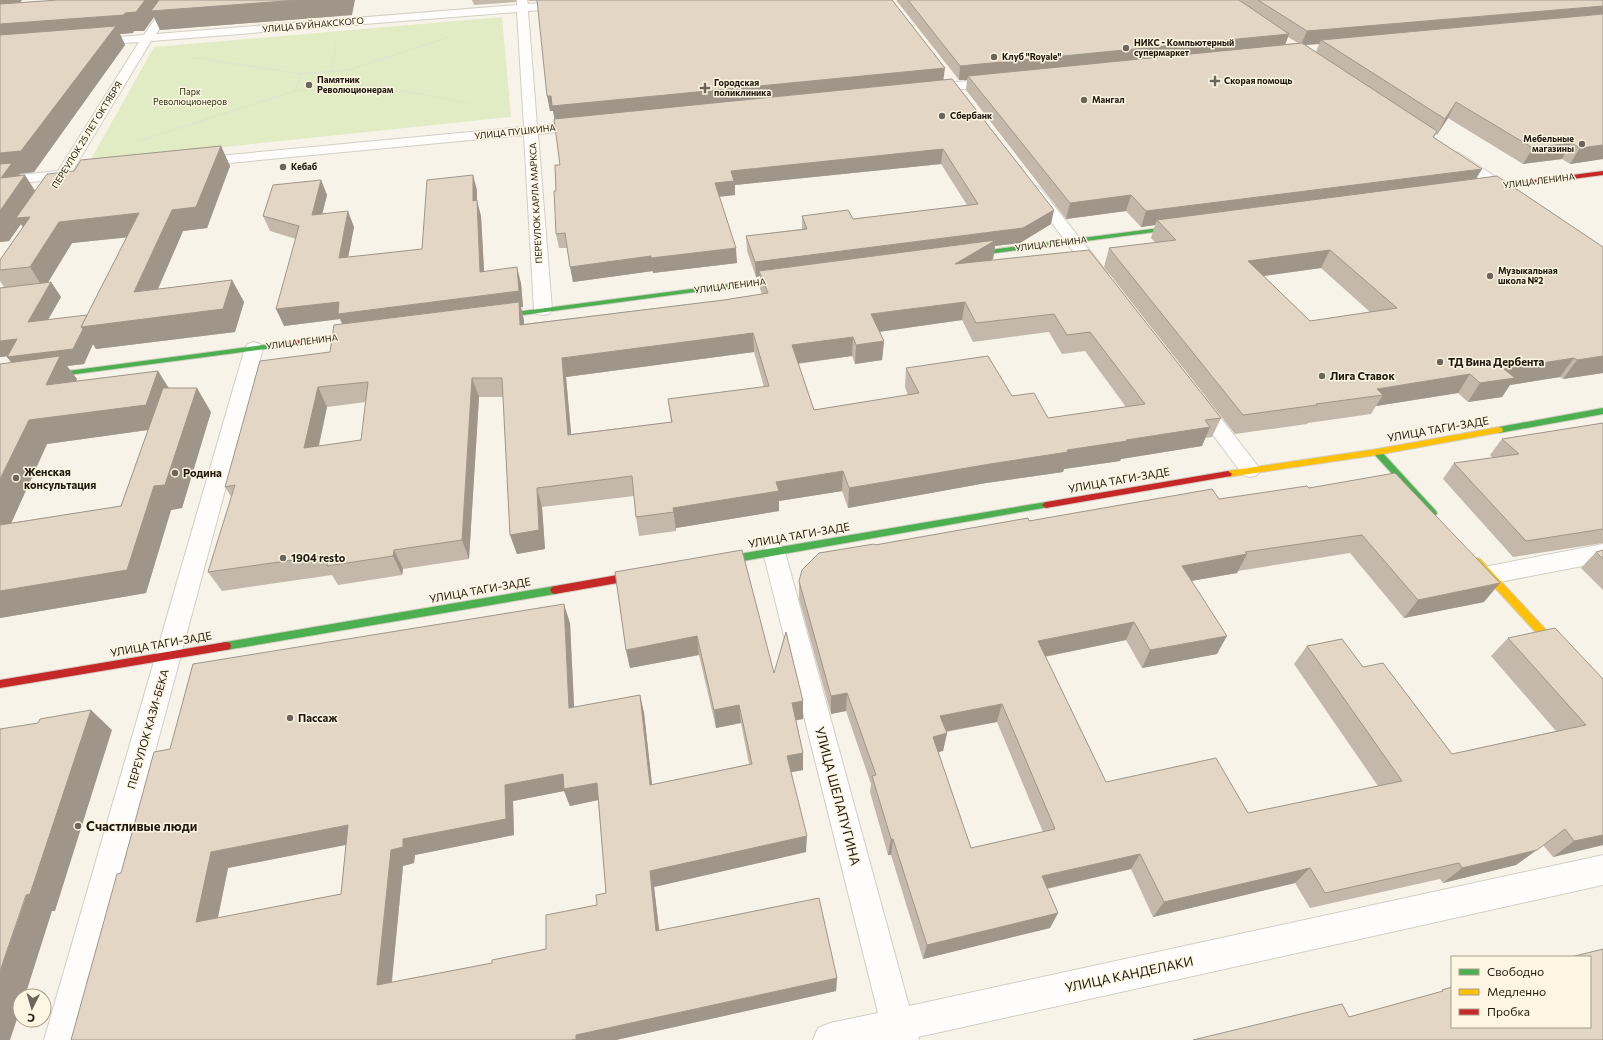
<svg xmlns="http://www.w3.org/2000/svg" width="1603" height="1040" viewBox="0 0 1603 1040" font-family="Commissioner,sans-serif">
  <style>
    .green { fill: #e1ebc4 }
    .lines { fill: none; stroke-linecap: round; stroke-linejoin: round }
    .street-casing { stroke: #d3cec4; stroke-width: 2 }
    .fast-casing { stroke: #d3cec4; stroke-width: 2 }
    .slow-casing { stroke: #d3cec4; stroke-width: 2 }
    .jam-casing { stroke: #d3cec4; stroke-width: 2 }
    .path { stroke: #d8d6d3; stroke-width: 1.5; stroke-dasharray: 0.5 1.5; stroke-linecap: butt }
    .street { fill: #fefdfc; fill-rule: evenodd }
    .fast { fill: #4caf50; fill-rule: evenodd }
    .slow { fill: #ffc107; fill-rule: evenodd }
    .jam { fill: #c62828; fill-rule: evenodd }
    .wall { fill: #c3b8a9; fill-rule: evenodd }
    .shaded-wall { fill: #9f9689 }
    .building { fill: #e3d6c4; stroke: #9f9689; fill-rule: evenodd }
    .poi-dot { fill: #6b665b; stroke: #fef5e3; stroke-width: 1.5 }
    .labels { text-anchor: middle; stroke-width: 3; stroke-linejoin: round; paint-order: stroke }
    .far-street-label { font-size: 9px; fill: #1f1a0f; stroke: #fef5e3 }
    .far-poi-label { font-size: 9px; font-weight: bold; fill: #1f1a0f; stroke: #fef5e3; text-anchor: start }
    .far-park-label { font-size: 9px; fill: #283211; stroke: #fef5e3 }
    .poi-label { font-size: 11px; font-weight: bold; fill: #1f1a0f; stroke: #fef5e3; text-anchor: start }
    .street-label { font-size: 11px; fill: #1f1a0f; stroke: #fef5e3 }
    .near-street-label { font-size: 13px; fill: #1f1a0f; stroke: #fef5e3 }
    .near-poi-label { font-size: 13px; font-weight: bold; fill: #1f1a0f; stroke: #fef5e3; text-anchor: start }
  </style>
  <rect width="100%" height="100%" fill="#f8f3e9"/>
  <!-- green -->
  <path class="green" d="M502 17 511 117 90 161 154 47Z"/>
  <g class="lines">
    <!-- street casing -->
    <g class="street-casing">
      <g id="street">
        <path d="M168 0H178L156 34 517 5V0H527L528 4 585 0H631L626 3 528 11 537 126 585 121 590 122 592 125 590 128 585 129 538 134 552 310 549 314 543 315 537 314 534 310 524 135 197 166 192 165 190 162 192 159 197 158 524 127 517 12 151 41 73 170 78 171 80 174 78 177 67 179 62 187 57 188 52 187 50 184 52 180 0 185V177L58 171 139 42 93 45 89 44 87 42 89 40 93 39 144 35Z"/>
        <path d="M997 78 1001 79 1003 82 1001 85 927 93 923 92 921 89 923 86 927 85Z"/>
        <path d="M1454 152 1459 153 1517 191 1519 194 1517 197 1512 198 1507 197 1449 159 1447 156 1449 153Z"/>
        <path d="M1034 186 1039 187 1106 271 1108 275 1106 279 1100 280 1094 279 1027 190 1029 187Z"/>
        <path d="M254 342 260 344 263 348 78 1040H44L245 348 248 344Z"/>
        <path d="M1199 397 1206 399 1257 465 1260 470 1257 475 1250 477 1243 475 1189 403 1192 399Z"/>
        <path d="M774 543 782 546 785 552 909 1006 1603 855V885L918 1037 919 1040H813L818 1028 830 1023 878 1013 763 552 766 546Z"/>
        <path d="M1603 544V562L1489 584 1481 581 1477 575 1481 569 1489 566Z"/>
      </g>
    </g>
    <!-- fast casing -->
    <g class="fast-casing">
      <g id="fast">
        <path d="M1183 225 1185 226V228L965 257 962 255 965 253Z"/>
        <path d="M790 276 792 277V279L493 319 489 317 493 315Z"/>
        <path d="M278 343 282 345 281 347 0 384V380Z"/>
        <path d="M1603 408V414L1499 433 1495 430 1499 427Z"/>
        <path d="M1377 449 1380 450 1436 511 1437 513 1436 515H1430L1374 454 1373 452Z"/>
        <path d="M1046 502 1050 505 1049 507 715 566 712 565 710 562 712 559 715 558Z"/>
        <path d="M555 586 558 587 560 590 558 593 555 594 226 650 222 649 221 646 222 643 226 642Z"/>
      </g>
    </g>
    <!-- slow casing -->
    <g class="slow-casing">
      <g id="slow">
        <path d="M1499 427 1502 428 1503 430 1502 432 1377 455 1228 477 1224 474 1228 471 1377 449Z"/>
        <path d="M1477 558 1480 559 1603 691V703L1599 701 1474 565 1472 562 1474 559Z"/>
      </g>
    </g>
    <!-- jam casing -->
    <g class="jam-casing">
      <g id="jam">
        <path d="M1603 171V175L1481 191 1478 189 1481 187Z"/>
        <path d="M362 332H365V336L278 347 274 345 278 343Z"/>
        <path d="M1228 471 1232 474 1231 476 1046 508 1042 505 1046 502Z"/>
        <path d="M646 570 649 571 651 574 649 577 646 578 555 594 552 593 550 590 552 587 555 586Z"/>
        <path d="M226 642 230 643 231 646 230 649 226 650 0 688V680Z"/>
      </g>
    </g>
    <!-- path -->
    <g class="path">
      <path d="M191 57 301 74"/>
      <path d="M348 70 343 88 295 91 301 74Z"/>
      <path d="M348 70 449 37"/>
      <path d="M331 72 336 44"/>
      <path d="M345 81 470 103"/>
      <path d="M135 142 295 91"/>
    </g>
    <!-- street -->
    <use href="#street" class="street"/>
    <!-- fast -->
    <use href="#fast" class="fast"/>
    <!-- slow -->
    <use href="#slow" class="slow"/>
    <!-- jam -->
    <use href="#jam" class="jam"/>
  </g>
  <!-- wall -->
  <g class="wall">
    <path d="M0 0H22L20 3 352 15 160 30 154 17 144 31H134L133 33 120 34 125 45 34 172 19 174 35 191 74 171 221 146 230 166 207 228 183 231 158 289 232 280 244 302 235 332 96 349 93 344 84 364 67 366 77 379 76 381 158 371 169 388 211 412 182 508 171 510 146 593 0 618 11 362 7 357 8 356 0 357V288L4 287 0 281V260L23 227 21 224 9 241 0 242ZM127 237 87 315 48 320 61 297 51 282H48L72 243ZM148 430 121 506 11 523 47 444Z"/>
    <path d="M472 0H516V2L474 5Z"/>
    <path d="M528 0H892L943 80 1051 224 1020 243 995 246 993 259 990 261 1221 418 1212 437 1205 438 1202 446 1121 459 1120 461 1064 469 1063 472 986 483 848 508 842 491 779 501V511L676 528V531L639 536 636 517 634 496 542 507 545 549 517 554 510 535 503 397H479L469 559 403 569 402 575 338 585 332 575 222 591 208 572 232 498 225 487 330 352 342 324 340 319 284 326 296 239 270 231 263 216 321 180 327 195 322 214 354 227 348 257 422 249 477 190V201L481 216 484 271 521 283 523 307H521L524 321V324L724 300 762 294 760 289V276L756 277 747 251 746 236 802 229V216L853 219 967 205 941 164 735 185V195L719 197 737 263 653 273V271L573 282 567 248H559L556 234V191L560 165 555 119 553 111H550L537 1H529ZM962 320 973 342 1049 332 1062 354 1085 351 1126 407 1048 418 1012 396 906 368 905 387 908 395 814 410 798 364 852 356 855 364 882 360 884 341 879 332ZM754 352 764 387 668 399 671 422 571 434 566 377ZM366 402 361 440 319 446 327 407Z"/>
    <path d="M896 0H1603V159L1570 164 1562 159 1523 164 1448 118 1437 135 1436 134 1434 137 1476 179 1603 373 1563 379 1560 377 1510 385 1502 397 1468 402 1458 393 1376 406 1371 414 1308 423 1307 424 1235 434 1104 267 1109 248 1156 243 1151 238 1155 225 1141 227 1126 211 1066 219 966 90 967 80H959ZM1288 37 1298 43 1285 44ZM1319 44 1316 52 1306 45ZM1321 268 1370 312 1310 321 1264 276Z"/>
    <path d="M1603 423V543L1513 557 1443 479 1454 463 1493 458 1490 455 1502 439Z"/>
    <path d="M1309 488 1484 602 1404 618 1350 553 1238 571 1237 573 1191 581 1217 654 1142 668 1126 640 1045 657 1106 782 1248 813 1378 786 1294 664 1307 646 1363 667 1452 754 1556 731 1491 656 1508 638 1603 679V845L1553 857 1543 845 1516 865 1443 883 1440 879 1310 908 1295 883 1153 917 1131 869 1047 889 1058 913 1050 928 923 959 891 855H888L870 792 871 784 846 711 831 714 799 599V581L875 545 1029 521 1219 499ZM997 722 1043 832 971 848 938 752 943 751 947 733 946 732Z"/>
    <path d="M1603 550V590L1581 568 1596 552Z"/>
    <path d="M615 572 774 673 803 701V719L796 720 803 753V770L791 772 806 852 654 887 659 930 837 978 836 991 616 1040H71L121 873 170 749 570 623 574 707 640 695 644 713 652 785 749 764 741 723 716 728 699 655 630 668 626 650ZM564 791 570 806 598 800 606 893 597 905 546 949 492 963 392 982 403 866 414 863 415 855 514 835 513 801ZM346 844 341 894 218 918 228 868Z"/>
  </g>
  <!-- shaded-wall -->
  <g class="shaded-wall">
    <path d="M0 0H22L2 23 0 19Z"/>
    <path d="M145 0H355L352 15 160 30 154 17 144 31H134L133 33 120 34 125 45 34 172 19 174 22 179 25 175 39 197 30 217V239L21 224 9 241 0 242V24L125 13Z"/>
    <path d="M1603 6V19L1321 40 1319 44 1301 45 1307 31Z"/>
    <path d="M1289 34 1284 48 968 76 967 80H959L960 66Z"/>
    <path d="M945 68 943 83 555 122 553 111H550L547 96Z"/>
    <path d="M1456 102 1448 118 1437 135 1445 119Z"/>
    <path d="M1571 143 1562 159 1523 164 1533 148Z"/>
    <path d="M1603 145V159L1570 164 1580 148Z"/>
    <path d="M221 146 230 166 207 228 183 231 147 314 134 292 172 210Z"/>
    <path d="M943 149 941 164 735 185V195L716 197 715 183 731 171Z"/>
    <path d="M1482 169 1473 184 1157 220 1155 225 1141 227 1146 211Z"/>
    <path d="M473 175 477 190V201L481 216 485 288 480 272 473 201Z"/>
    <path d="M321 180 327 195 318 231 312 215Z"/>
    <path d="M1131 195 1126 211 1066 219 1070 203Z"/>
    <path d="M1054 210 1051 224 1020 243 995 246 993 259 952 283 955 264 759 271 760 276 756 277 755 262Z"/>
    <path d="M348 211 354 227 345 274 339 258Z"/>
    <path d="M139 213 151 235 72 243 44 289 30 267 59 222Z"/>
    <path d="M736 248 737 263 653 273 651 258Z"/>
    <path d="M1330 250 1321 268 1241 279 1248 261Z"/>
    <path d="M651 256 653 271 573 282 570 267Z"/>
    <path d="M517 267 521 283 523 307H521L524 321 525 343 345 330 340 319 284 326 276 309Z"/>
    <path d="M232 280 244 302 235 332 96 349 93 344 84 364 67 366 77 379 63 409 19 372 7 357 81 327Z"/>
    <path d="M51 282 61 297 38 337 28 322Z"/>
    <path d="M965 302 962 320 870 333 871 314Z"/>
    <path d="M753 333 754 352 566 377 573 454 568 435 562 358Z"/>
    <path d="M853 337 852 356 792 364V345Z"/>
    <path d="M17 339 28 354 0 357V341Z"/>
    <path d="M884 341 882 360 855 364 856 345Z"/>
    <path d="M1603 356V373L1563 379 1577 360Z"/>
    <path d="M1574 358 1560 377 1510 385 1502 397 1468 402 1480 383 1504 369Z"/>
    <path d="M158 371 172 394 162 428 47 444 0 548V479L29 420Z"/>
    <path d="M1470 374 1458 393 1376 406 1383 395 1377 389Z"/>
    <path d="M472 378 479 397 469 559 462 540Z"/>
    <path d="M318 387 327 407 314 467 304 448Z"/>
    <path d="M197 388 211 412 182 508 171 510 146 593 0 618V591L154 486Z"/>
    <path d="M1210 427 1202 446 1121 459 1120 461 1064 469 1063 472 986 483 848 508 849 488 1126 440Z"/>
    <path d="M843 471 842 491 779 501V511L676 528V531L673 508 776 482Z"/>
    <path d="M537 488 542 507 545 549 517 554 510 535Z"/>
    <path d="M394 550 403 569 402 575 393 556Z"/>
    <path d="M1247 554 1237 573 1173 584 1182 566Z"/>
    <path d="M1500 583 1484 602 1404 618 1418 600Z"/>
    <path d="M564 604 570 623 575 726 569 708Z"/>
    <path d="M1134 622 1126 640 1032 659 1038 641Z"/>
    <path d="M697 636 699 655 630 668 626 650Z"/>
    <path d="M1227 636 1217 654 1142 668 1150 650Z"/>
    <path d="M847 693 846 711 831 714V696Z"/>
    <path d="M640 695 644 713 654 802 650 785Z"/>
    <path d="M803 701V719L792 721V703Z"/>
    <path d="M1002 704 997 722 936 733 940 716Z"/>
    <path d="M739 705 741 723 716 728 714 710Z"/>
    <path d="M91 710 112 730 55 911H52L25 996H20V1010L10 1040H0V971Z"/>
    <path d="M947 733 943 751 929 754 933 737Z"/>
    <path d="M803 753V770L787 773V756Z"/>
    <path d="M563 774 597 783 603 799 570 806 564 791 513 801 514 835 415 855 414 863 403 866 390 998 377 985 391 850 403 839 505 785Z"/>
    <path d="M348 825 361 842 228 868 214 936 196 922 211 852Z"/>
    <path d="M1603 835V845L1553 857 1574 841Z"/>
    <path d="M807 836 806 852 654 887 661 945 656 931 650 871Z"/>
    <path d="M891 839H893L891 855H888Z"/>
    <path d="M1537 850 1516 865 1443 883 1462 868Z"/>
    <path d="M1140 854 1131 869 1035 891 1042 876Z"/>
    <path d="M1310 868 1295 883 1153 917 1164 902Z"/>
    <path d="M1058 913 1050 928 923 959 927 945Z"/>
    <path d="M837 978 836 991 616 1040H576V1035Z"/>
  </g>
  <!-- building -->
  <g class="building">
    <path d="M58 0H145L136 12 125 13 124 15 0 24V4Z"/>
    <path d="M159 0H299L151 11Z"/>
    <path d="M537 0H892L945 68 552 106 551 96H547Z"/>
    <path d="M908 0H1239L1289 34 960 66Z"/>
    <path d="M1258 0H1603V6L1307 31Z"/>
    <path d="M1603 14V145L1580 148 1571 143 1533 148 1456 102 1445 119 1321 40Z"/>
    <path d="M116 26 21 151 0 153V35Z"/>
    <path d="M1302 43 1437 131 1433 137 1482 169 1146 211 1131 195 1070 203 968 76Z"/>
    <path d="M952 79 1054 210 1023 228 755 262 746 236 807 229 802 216 848 210 853 219 978 204 943 149 731 171 734 181 715 183 736 248 651 258V256L570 267 565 233 556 234 554 191H556L555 165H560L554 119Z"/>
    <path d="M221 146 196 207 172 210 134 292 232 280 223 309 81 327 139 213 59 222 30 267 0 270V260L30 217 16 218 47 174 74 171 81 160Z"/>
    <path d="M12 163 1 178 25 175 0 211V164Z"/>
    <path d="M473 175V201L477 200 480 272 517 267 519 291 338 314 339 302 276 309 299 226 263 216 273 185 321 180 312 215 348 211 339 258 422 249 427 180Z"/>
    <path d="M1497 176 1603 247V356L1577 360 1574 358 1504 369 1515 378 1480 383 1470 374 1377 389 1383 395 1316 404 1317 405 1243 415 1109 248 1176 240 1157 220ZM1330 250 1397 308 1310 321 1248 261Z"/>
    <path d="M996 240 955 264 1089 250 1221 418 1205 420 1210 427 1126 440 1127 441 1067 450 1068 452 990 464 849 488 843 471 776 482 779 491 673 508 674 512 636 517 632 476 537 488 539 530 510 535 502 378H472L462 540 394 550 393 556 327 566 329 555 208 572 235 485 225 487 260 361 330 352 334 325 519 302 520 325 724 300 768 293 759 271ZM965 302 976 323 1054 314 1067 335 1090 332 1145 404 1048 418 1034 393 1012 396 988 356 906 368 919 393 814 410 792 345 853 337 856 345 884 341 871 314ZM753 333 769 386 668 399 672 422 568 435 562 358ZM368 382 361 440 304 448 318 387Z"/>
    <path d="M51 282 28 322 87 315 81 327 83 329 73 349 7 357 17 339 0 341V288Z"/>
    <path d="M60 356 46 385 158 371 146 405 29 420 0 479V364Z"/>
    <path d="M163 388H197L165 485 154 486 127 570 0 591V525L121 506Z"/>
    <path d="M1603 423V529L1526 541 1454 463 1519 454 1502 439Z"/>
    <path d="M1395 473 1500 583 1418 600 1362 535 1245 552 1247 554 1182 566 1227 636 1150 650 1134 622 1038 641 1106 782 1216 758 1248 813 1402 781 1307 646 1342 639 1363 667 1383 663 1452 754 1586 725 1508 638 1555 628 1603 679V835L1574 841 1565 829 1537 850 1462 868 1459 863 1325 893 1310 868 1164 902 1140 854 1042 876 1058 913 927 945 893 839H891L872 776 876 775 847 693 831 696 799 581 802 570 819 553 874 544 875 545 1028 518 1029 521 1212 489 1219 499 1307 486 1309 488ZM1002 704 1055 829 971 848 933 737 947 733 940 716Z"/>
    <path d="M742 550 774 673 786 632 803 701 792 703 803 753 787 756 807 836 650 871 656 931 819 898 837 978 576 1035V1039L571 1040H71L117 874 121 873 154 752 170 749 193 664 564 604 569 708 640 695 650 785 752 764 739 705 714 710 697 636 626 650 615 572ZM563 774 564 789 597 783 606 893 596 895 597 905 546 915V949L492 960V963L377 985 391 850 403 847V839L506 819 505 785ZM348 825 341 894 196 922 211 852Z"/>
    <path d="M1603 550V559L1596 552Z"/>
    <path d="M91 710 30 894 26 895 0 971V729L38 723 40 719Z"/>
    <path d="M1603 949V1040H1193L1342 1004 1349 1017 1443 991 1442 990 1452 987V1027H1590V957H1571Z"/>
  </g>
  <!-- markers -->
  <g class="poi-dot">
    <circle cx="1126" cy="48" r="4"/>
    <circle cx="994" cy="57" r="4"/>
    <path d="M1213 75h4v4h4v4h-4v4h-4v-4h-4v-4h4z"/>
    <circle cx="309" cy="85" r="4"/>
    <path d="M703 82h4v4h4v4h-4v4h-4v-4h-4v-4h4z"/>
    <circle cx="1084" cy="100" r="4"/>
    <circle cx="942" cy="116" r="4"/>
    <circle cx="1582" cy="144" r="4"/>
    <circle cx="283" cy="167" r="4"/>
    <circle cx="1490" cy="276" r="4"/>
    <circle cx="1440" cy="362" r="4"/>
    <circle cx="1322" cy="376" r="4"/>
    <circle cx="175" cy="473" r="4"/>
    <circle cx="16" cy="478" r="4"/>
    <circle cx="283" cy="558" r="4"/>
    <circle cx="290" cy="718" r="4"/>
    <circle cx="78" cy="826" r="4"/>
  </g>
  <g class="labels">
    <!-- far-street labels -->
    <g class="far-street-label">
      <text transform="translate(313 25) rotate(-5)" y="3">УЛИЦА БУЙНАКСКОГО</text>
      <text transform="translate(515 132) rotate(-6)" y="3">УЛИЦА ПУШКИНА</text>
      <text transform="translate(87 135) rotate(-58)" y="3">ПЕРЕУЛОК 25 ЛЕТ ОКТЯБРЯ</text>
      <text transform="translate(1539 181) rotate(-7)" y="3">УЛИЦА ЛЕНИНА</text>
      <text transform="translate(536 203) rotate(-93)" y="3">ПЕРЕУЛОК КАРЛА МАРКСА</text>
      <text transform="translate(1051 244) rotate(-7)" y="3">УЛИЦА ЛЕНИНА</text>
      <text transform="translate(730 286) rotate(-7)" y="3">УЛИЦА ЛЕНИНА</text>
      <text transform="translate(302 342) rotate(-7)" y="3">УЛИЦА ЛЕНИНА</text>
    </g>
    <!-- far-poi labels -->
    <g class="far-poi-label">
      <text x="1134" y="46">НИКС - Компьютерный<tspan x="1134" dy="10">супермаркет</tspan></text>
      <text x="1002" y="60">Клуб "Royale"</text>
      <text x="317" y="83">Памятник<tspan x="317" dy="10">Революционерам</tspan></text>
      <text x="1224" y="84">Скорая помощь</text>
      <text x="714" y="86">Городская<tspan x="714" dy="10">поликлиника</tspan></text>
      <text x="1092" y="103">Мангал</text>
      <text x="950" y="119">Сбербанк</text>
      <text x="1574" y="142" text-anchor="end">Мебельные<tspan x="1574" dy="10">магазины</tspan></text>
      <text x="291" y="170">Кебаб</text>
      <text x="1498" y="274">Музыкальная<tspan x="1498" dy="10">школа №2</tspan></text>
    </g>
    <!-- far-park labels -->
    <g class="far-park-label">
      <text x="190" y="95">Парк<tspan x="190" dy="10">Революционеров</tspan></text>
    </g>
    <!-- poi labels -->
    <g class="poi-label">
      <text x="1448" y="366">ТД Вина Дербента</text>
      <text x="1330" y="380">Лига Ставок</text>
      <text x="24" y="476">Женская<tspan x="24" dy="13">консультация</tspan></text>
      <text x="183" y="477">Родина</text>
      <text x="291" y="562">1904 resto</text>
      <text x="298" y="722">Пассаж</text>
    </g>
    <!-- street labels -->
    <g class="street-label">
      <text transform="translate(1438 429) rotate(-10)" y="4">УЛИЦА ТАГИ-ЗАДЕ</text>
      <text transform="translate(1119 480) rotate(-10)" y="4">УЛИЦА ТАГИ-ЗАДЕ</text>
      <text transform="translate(799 535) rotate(-10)" y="4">УЛИЦА ТАГИ-ЗАДЕ</text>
      <text transform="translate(480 590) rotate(-10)" y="4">УЛИЦА ТАГИ-ЗАДЕ</text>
      <text transform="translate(161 644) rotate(-10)" y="4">УЛИЦА ТАГИ-ЗАДЕ</text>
      <text transform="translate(148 729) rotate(-74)" y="4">ПЕРЕУЛОК КАЗИ-БЕКА</text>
    </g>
    <!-- near-street labels -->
    <g class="near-street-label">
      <text transform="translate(838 796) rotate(75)" y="5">УЛИЦА ШЕЛАПУГИНА</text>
      <text transform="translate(1129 974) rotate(-12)" y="5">УЛИЦА КАНДЕЛАКИ</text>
    </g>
    <!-- near-poi labels -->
    <g class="near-poi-label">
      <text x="86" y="831">Счастливые люди</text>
    </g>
  </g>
  <!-- legend -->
  <rect x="1451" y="956" width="140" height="72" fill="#fef5e3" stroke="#a59d8e"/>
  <rect x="1459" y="969" width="20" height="6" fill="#4caf50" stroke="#a59d8e"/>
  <text x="1487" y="976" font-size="12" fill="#1f1a0f">Свободно</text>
  <rect x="1459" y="989" width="20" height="6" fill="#ffc107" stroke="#a59d8e"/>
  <text x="1487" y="996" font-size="12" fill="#1f1a0f">Медленно</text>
  <rect x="1459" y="1009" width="20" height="6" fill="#c62828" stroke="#a59d8e"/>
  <text x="1487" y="1016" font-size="12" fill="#1f1a0f">Пробка</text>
  <!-- north arrow -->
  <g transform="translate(32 1008) rotate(185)"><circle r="19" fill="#fef5e3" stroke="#a59d8e"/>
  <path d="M0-3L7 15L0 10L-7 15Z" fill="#6b665b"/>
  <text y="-6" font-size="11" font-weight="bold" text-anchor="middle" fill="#1f1a0f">С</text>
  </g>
</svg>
